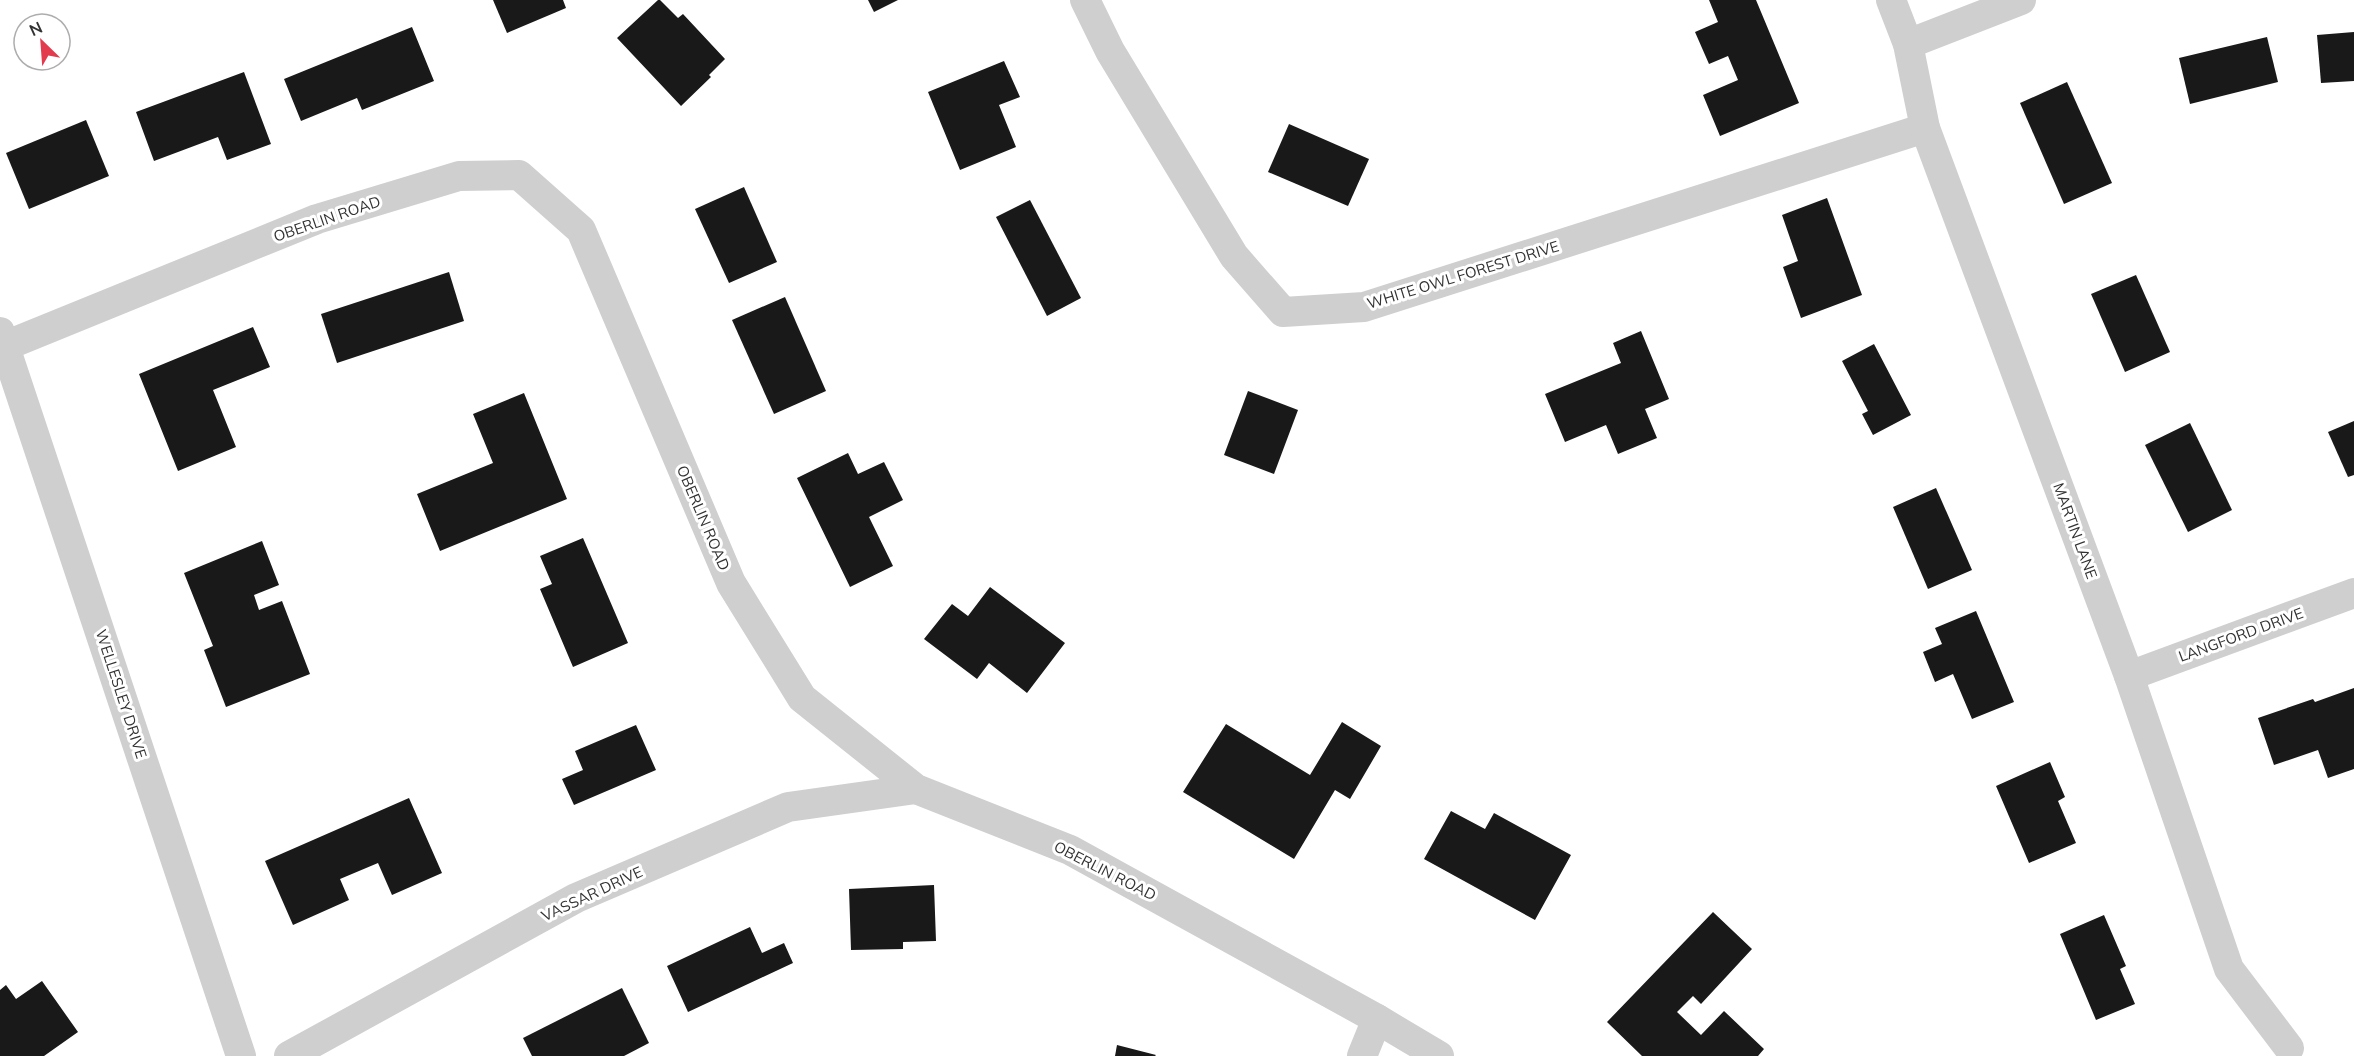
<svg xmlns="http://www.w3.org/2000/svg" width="2354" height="1056" viewBox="0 0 2354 1056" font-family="Mulish,sans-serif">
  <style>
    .building { fill: #191919 }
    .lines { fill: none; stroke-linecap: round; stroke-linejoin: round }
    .street { stroke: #cfcfcf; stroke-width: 30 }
    .labels { text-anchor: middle; stroke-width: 6; stroke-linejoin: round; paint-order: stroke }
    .street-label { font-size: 15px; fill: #323232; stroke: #fff }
  </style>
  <rect width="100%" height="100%" fill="#fff"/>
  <!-- building -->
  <g class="building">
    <path d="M493 0H563L566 8 507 33Z"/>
    <path d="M658 0H660L678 18 683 14 725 59 709 75 711 77 681 106 617 38Z"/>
    <path d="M868 0H898L874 12Z"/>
    <path d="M1709 0H1756L1799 103 1720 136 1703 95 1738 80 1728 56 1709 64 1695 32 1718 22Z"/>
    <path d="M412 27 434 81 362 110 357 98 301 121 284 79Z"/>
    <path d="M2354 32V81L2321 83 2317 35Z"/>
    <path d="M2267 37 2278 82 2190 104 2179 58Z"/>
    <path d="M1004 61 1020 97 999 105 1016 147 960 170 928 92Z"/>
    <path d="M244 72 271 144 227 160 218 137 154 161 136 112Z"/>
    <path d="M2067 82 2112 183 2064 204 2020 103Z"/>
    <path d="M86 120 109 176 29 209 6 153Z"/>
    <path d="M1289 124 1369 159 1348 206 1268 172Z"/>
    <path d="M744 187 777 262 729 283 695 209Z"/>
    <path d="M1827 198 1862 295 1801 318 1783 267 1798 261 1782 215Z"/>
    <path d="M1030 200 1081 298 1047 316 996 217Z"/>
    <path d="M449 272 464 321 337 363 321 314Z"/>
    <path d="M2136 275 2170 352 2125 372 2091 294Z"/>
    <path d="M785 297 826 391 774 414 732 320Z"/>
    <path d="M253 327 270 367 213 390 236 447 178 471 139 374Z"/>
    <path d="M1641 331 1669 399 1645 409 1657 438 1618 454 1606 425 1565 442 1545 394 1621 363 1613 343Z"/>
    <path d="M1874 344 1911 415 1873 435 1862 414 1868 411 1842 361Z"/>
    <path d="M1248 391 1298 410 1274 474 1224 455Z"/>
    <path d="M524 393 567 499 440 551 417 494 493 463 473 414Z"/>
    <path d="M2354 421V475L2348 477 2328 432Z"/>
    <path d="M2190 423 2232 510 2188 532 2145 445Z"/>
    <path d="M848 453 858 474 884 462 903 500 869 517 893 566 850 587 797 478Z"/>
    <path d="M1936 488 1972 570 1928 589 1893 507Z"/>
    <path d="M583 538 628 643 573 667 540 589 552 584 540 556Z"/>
    <path d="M262 541 279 585 254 595 259 610 282 601 310 674 226 707 204 650 213 646 184 573Z"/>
    <path d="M990 587 1065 643 1027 693 989 663 977 679 924 639 952 604 968 616Z"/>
    <path d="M1976 611 2014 702 1972 719 1953 674 1935 682 1923 652 1942 644 1935 628Z"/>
    <path d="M2354 688V769L2328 778 2318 750 2274 765 2258 718 2313 699 2315 702Z"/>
    <path d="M1342 722 1381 746 1350 799 1335 790 1294 859 1183 792 1226 724 1310 775Z"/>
    <path d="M636 725 656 770 574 805 562 779 583 770 575 751Z"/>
    <path d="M2050 762 2065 797 2058 801 2076 843 2029 863 1996 786Z"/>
    <path d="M409 798 442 873 392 895 378 863 340 879 349 900 293 925 265 861Z"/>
    <path d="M1451 811 1485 829 1494 813 1571 855 1535 920 1424 859Z"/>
    <path d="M934 885 936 941 903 942V949L851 950 849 889Z"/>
    <path d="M1713 912 1752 949 1701 1004 1693 996 1677 1012 1701 1035 1724 1011 1764 1049 1758 1056H1642L1607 1022Z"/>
    <path d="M2104 915 2126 966 2120 969 2135 1004 2096 1020 2060 934Z"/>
    <path d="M750 927 762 953 784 943 793 963 688 1012 667 966Z"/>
    <path d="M42 981 78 1032 44 1056H0V990L6 985 16 999Z"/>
    <path d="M622 988 649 1043 624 1056H532L523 1038Z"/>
    <path d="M1117 1045 1156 1055 1155 1056H1115Z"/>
  </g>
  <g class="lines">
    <!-- street -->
    <g class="street">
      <path d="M1085 0 1110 51 1234 256 1283 312 1364 307 1925 128"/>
      <path d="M1891 0 1908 44 1925 128 2129 676 2229 969 2289 1048"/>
      <path d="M1908 44 2021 0"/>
      <path d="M0 332 241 1056"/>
      <path d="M5 346 317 219 459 176 519 175 581 230 731 583 802 698 916 789 1070 850 1377 1019 1439 1056"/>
      <path d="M2129 676 2354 593"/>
      <path d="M289 1056 576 898 788 807 916 789"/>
      <path d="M1362 1056 1377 1019"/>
    </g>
  </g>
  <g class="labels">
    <!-- street labels -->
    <g class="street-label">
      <text transform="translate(327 219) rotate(-19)" y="5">OBERLIN ROAD</text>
      <text transform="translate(1463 275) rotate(-17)" y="5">WHITE OWL FOREST DRIVE</text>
      <text transform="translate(703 518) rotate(67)" y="5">OBERLIN ROAD</text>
      <text transform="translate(2075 531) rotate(70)" y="5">MARTIN LANE</text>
      <text transform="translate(2241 635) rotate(-20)" y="5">LANGFORD DRIVE</text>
      <text transform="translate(121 694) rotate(72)" y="5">WELLESLEY DRIVE</text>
      <text transform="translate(1105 871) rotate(27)" y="5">OBERLIN ROAD</text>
      <text transform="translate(592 894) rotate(-25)" y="5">VASSAR DRIVE</text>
    </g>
  </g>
  <!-- north arrow -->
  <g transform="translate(42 42) rotate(335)"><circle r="28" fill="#ffffff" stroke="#adadad" stroke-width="1.5"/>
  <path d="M0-4.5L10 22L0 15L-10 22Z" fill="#e33a4d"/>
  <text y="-9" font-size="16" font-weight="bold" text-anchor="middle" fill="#323232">N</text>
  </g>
</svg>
